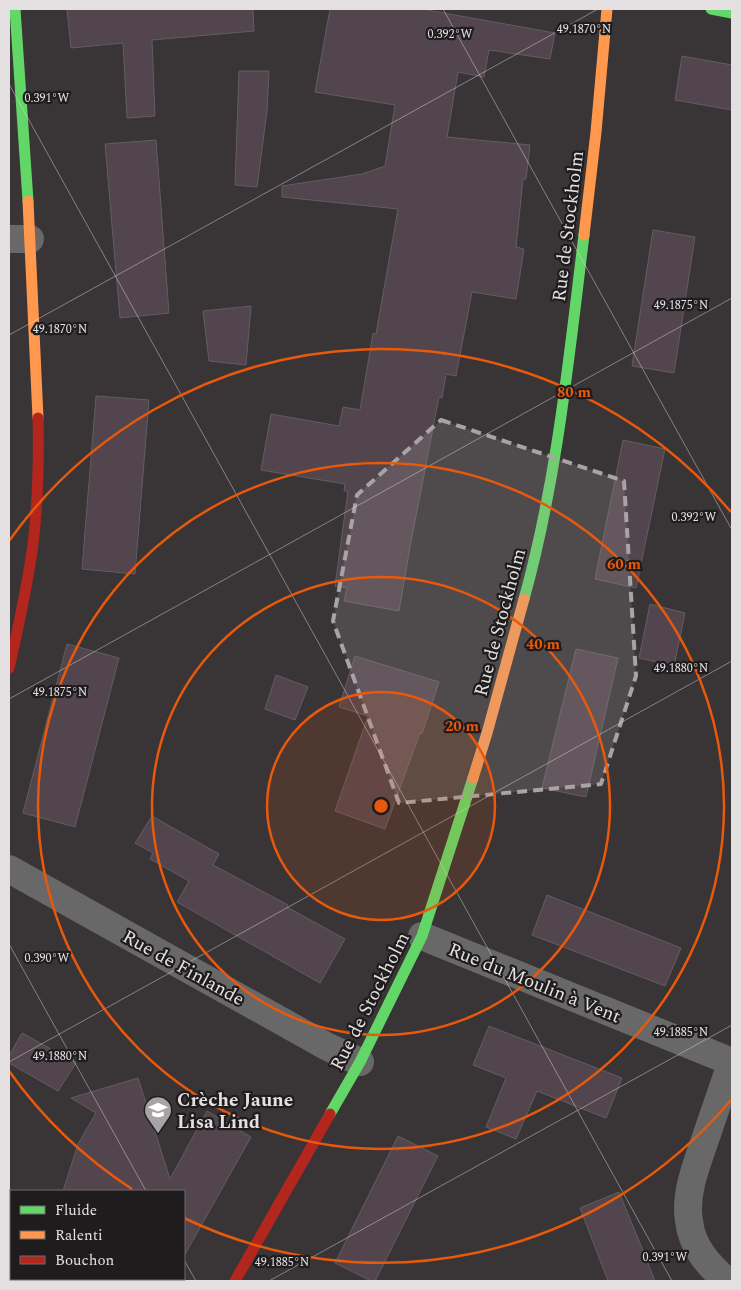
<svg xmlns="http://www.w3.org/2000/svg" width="741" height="1290" viewBox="0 0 741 1290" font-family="Spectral,serif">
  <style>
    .building { fill: #53454d; stroke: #625e5f }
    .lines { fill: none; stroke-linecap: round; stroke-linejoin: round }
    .street { stroke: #696868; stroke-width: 28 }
    .fast { stroke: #63d668; stroke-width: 11 }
    .slow { stroke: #ff974d; stroke-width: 11 }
    .jam { stroke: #b3261e; stroke-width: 11 }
    .marked { fill: #a8a4a6; fill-opacity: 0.2; stroke: #a8a4a6; stroke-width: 4; stroke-dasharray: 10 6; stroke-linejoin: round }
    .ticks { fill: none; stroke: #e4e0e2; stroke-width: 1; stroke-opacity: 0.45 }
    .ring { fill: none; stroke: #e8590c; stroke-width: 2.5 }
    .labels { text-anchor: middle; stroke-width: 4.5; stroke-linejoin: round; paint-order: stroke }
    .street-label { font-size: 19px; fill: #e4e0e2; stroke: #1f1c1d }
    .poi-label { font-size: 19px; font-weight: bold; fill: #e4e0e2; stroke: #1f1c1d; text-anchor: start }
    .ticks-label { font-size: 12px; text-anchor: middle; fill: #e4e0e2; stroke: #1f1c1d; stroke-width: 4.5; stroke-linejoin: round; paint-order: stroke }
    .centre { fill: #e8590c; stroke: #1f1c1d; stroke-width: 2.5 }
    .ring-label { font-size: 15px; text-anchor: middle; font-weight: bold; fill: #e8590c; stroke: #1f1c1d; stroke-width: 4.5; stroke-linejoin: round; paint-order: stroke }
  </style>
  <rect width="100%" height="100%" fill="#393436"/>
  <!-- building -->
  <g class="building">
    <path d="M67 9H253L254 31 152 40 155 116 127 118 123 43 71 48Z"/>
    <path d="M330 9H422L555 33 550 59 489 50 484 77 458 72 447 137 530 145 526 179H523L516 247 524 249 516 299 472 292 456 376 446 374 442 398 439 397 410 547 399 611 344 601 347 588 335 586 348 491H344L345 484 261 470 271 414 339 426 343 407 360 410 373 333 376 334 398 209 282 197V186L362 174 385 166 395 105 315 92Z"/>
    <path d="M682 56 732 65V110L675 100Z"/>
    <path d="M239 71H269L267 111 257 187 235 185Z"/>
    <path d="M156 140 169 313 120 318 105 144Z"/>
    <path d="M653 230 695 237 674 373 632 366Z"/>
    <path d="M251 306 246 365 209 361 203 311Z"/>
    <path d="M96 396 149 400 135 574 82 569Z"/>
    <path d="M623 440 665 449 636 588 595 579Z"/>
    <path d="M650 604 685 613 674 666 639 658Z"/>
    <path d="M67 644 119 658 75 827 23 813Z"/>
    <path d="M576 649 618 658 586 797 542 788Z"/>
    <path d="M355 656 439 682 422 734 420 733 385 829 335 811 368 716 339 707Z"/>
    <path d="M276 675 308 687 295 720 265 709Z"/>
    <path d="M152 816 219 854 213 865 288 905 287 907 345 939 320 983 177 902 189 881 150 859 153 853 135 843Z"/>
    <path d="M547 895 681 948 665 986 532 935Z"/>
    <path d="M489 1026 622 1078 606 1118 537 1091 516 1139 486 1127 506 1078 473 1065Z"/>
    <path d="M22 1033 76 1063 58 1091 9 1063V1056Z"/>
    <path d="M138 1078 170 1179 207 1111 251 1137 184 1256V1191H63L78 1144 96 1113 71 1098Z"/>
    <path d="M398 1136 438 1156 375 1281H371L335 1263Z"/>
    <path d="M619 1192 646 1258 655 1281H608L580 1208Z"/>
  </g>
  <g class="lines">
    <!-- street -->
    <g class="street">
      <path d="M9 239H30"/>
      <path d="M9 869 326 1046 360 1062"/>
      <path d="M422 936 732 1062"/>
      <path d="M727 1281C708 1265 692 1247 689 1221 684 1191 699 1159 708 1131 716 1108 724 1085 732 1061"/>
    </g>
    <!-- fast -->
    <g class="fast">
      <path d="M15 9 28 201"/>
      <path d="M711 9 732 13"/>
      <path d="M524 599C557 481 569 356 584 235"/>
      <path d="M330 1114 360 1062 422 936 473 778"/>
    </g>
    <!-- slow -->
    <g class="slow">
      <path d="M28 201 38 418"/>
      <path d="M584 235 596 132 607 9"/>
      <path d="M473 778 487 733 524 599"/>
    </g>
    <!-- jam -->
    <g class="jam">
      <path d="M9 668C18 629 26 591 32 552 38 507 39 463 38 418"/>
      <path d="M235 1281 330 1114"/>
    </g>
  </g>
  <!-- marked area -->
  <path class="marked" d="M441 420 624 481 636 676 601 784 399 803 333 621 357 495Z"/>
  <!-- ticks -->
  <path class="ticks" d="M443 9 732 530M9 84 672 1281M9 335 598 9M9 699 732 298M9 944 146 1191M9 1062 732 661M184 1260 196 1281M269 1281 732 1025"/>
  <!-- distance rings -->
  <circle cx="381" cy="806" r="114" fill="#e8590c" fill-opacity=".12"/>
  <g class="ring">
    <circle cx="381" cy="806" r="114"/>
    <circle cx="381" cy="806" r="229"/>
    <circle cx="381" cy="806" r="343"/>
    <path d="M731 1100A457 457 0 0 1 184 1218M132 1189A457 457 0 0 1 9 1071M9 541A457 457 0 0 1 731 512"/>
  </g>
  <!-- icons -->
  <defs>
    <g id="school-pin" transform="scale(1.4375)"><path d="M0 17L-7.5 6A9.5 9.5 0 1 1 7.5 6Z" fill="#a8a4a6" stroke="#1f1c1d"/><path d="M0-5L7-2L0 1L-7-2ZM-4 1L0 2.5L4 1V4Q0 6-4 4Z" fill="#fff"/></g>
  </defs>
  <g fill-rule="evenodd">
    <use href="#school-pin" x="158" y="1110"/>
  </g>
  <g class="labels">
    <!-- street labels -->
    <g class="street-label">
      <text transform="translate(567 226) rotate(-83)" y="7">Rue de Stockholm</text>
      <text transform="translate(499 622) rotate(-75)" y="7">Rue de Stockholm</text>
      <text transform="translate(184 967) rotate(29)" y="7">Rue de Finlande</text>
      <text transform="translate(535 982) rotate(22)" y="7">Rue du Moulin à Vent</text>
      <text transform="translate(369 1001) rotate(-63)" y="7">Rue de Stockholm</text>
    </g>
    <!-- poi labels -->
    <g class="poi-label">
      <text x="177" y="1106">Crèche Jaune<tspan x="177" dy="22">Lisa Lind</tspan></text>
    </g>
  </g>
  <g class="ticks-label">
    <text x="584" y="33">49.1870°N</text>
    <text x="450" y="38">0.392°W</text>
    <text x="47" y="102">0.391°W</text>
    <text x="681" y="309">49.1875°N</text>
    <text x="60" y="333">49.1870°N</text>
    <text x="694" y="521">0.392°W</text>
    <text x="681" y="672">49.1880°N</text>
    <text x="60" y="696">49.1875°N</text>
    <text x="47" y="962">0.390°W</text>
    <text x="681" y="1036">49.1885°N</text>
    <text x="60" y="1060">49.1880°N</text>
    <text x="665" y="1261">0.391°W</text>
    <text x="282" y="1266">49.1885°N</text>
  </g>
  <circle cx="381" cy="806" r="8" class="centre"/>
  <g class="ring-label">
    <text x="574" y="397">80 m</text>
    <text x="624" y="569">60 m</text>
    <text x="543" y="649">40 m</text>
    <text x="462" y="731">20 m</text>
  </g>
  <!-- border -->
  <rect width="741" height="1290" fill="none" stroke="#e4e0e2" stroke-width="20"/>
  <!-- legend -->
  <rect x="10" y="1190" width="175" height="90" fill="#1f1c1d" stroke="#6e6a6c"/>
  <rect x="20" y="1206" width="25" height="8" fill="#63d668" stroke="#6e6a6c"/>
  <text x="55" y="1215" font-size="15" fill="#e4e0e2">Fluide</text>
  <rect x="20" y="1231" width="25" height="8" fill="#ff974d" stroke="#6e6a6c"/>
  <text x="55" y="1240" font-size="15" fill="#e4e0e2">Ralenti</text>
  <rect x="20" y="1256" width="25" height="8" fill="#b3261e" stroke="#6e6a6c"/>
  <text x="55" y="1265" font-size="15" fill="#e4e0e2">Bouchon</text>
</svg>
